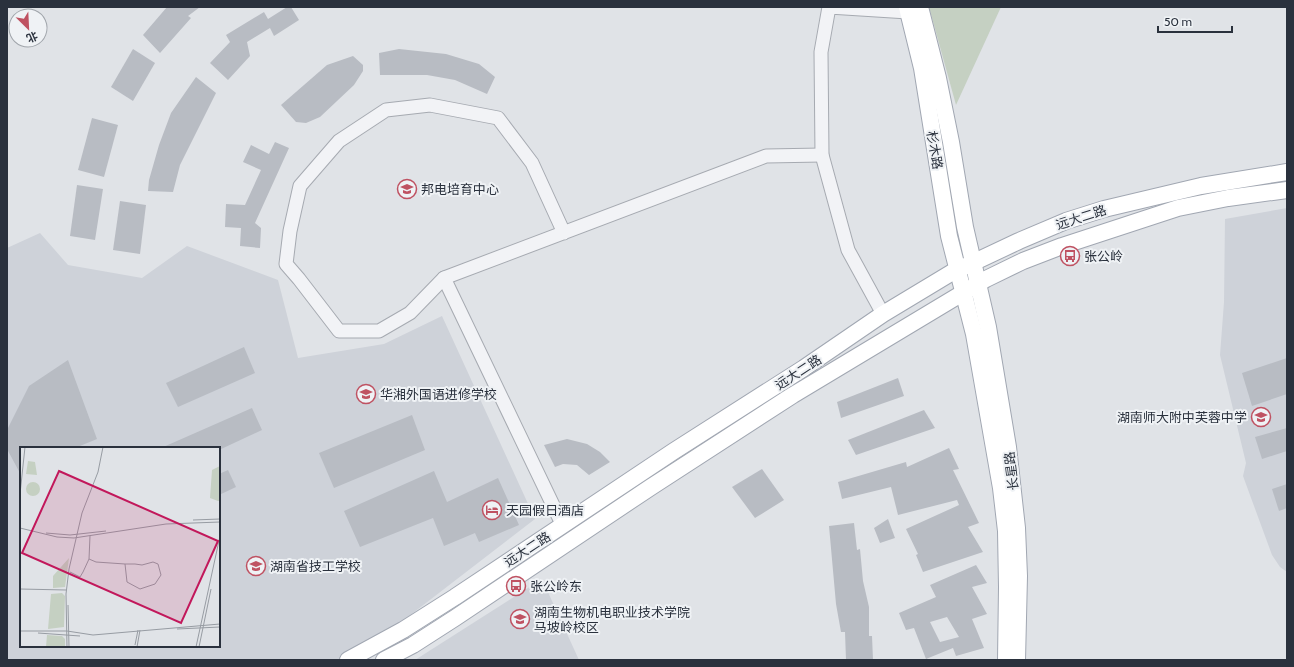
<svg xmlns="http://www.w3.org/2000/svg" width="1294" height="667" viewBox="0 0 1294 667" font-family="Cabin,'Noto Sans SC',sans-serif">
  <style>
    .built { fill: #ced2d9; fill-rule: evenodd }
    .green { fill: #c5d0c2 }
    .building { fill: #b8bcc3; fill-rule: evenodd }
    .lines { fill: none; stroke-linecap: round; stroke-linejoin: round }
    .minor-casing { stroke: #a6aab1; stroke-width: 15 }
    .major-casing { stroke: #a1a7b2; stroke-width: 18 }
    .minor { stroke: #f2f3f6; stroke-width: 13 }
    .major { stroke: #fff; stroke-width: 16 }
    .labels { text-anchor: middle; stroke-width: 4; stroke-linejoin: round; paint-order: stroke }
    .street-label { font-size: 13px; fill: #2a313d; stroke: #eff2f5 }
    .poi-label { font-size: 13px; fill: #2a313d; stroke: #eff2f5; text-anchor: start }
    .inset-road { fill: none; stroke: #979ca3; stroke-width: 1 }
    .view { fill: #c2185b; fill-opacity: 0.15; stroke: #c2185b; stroke-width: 2 }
    .inset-edge { fill: none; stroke: #2a313d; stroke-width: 2 }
  </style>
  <rect width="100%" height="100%" fill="#e0e3e7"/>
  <!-- built -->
  <g class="built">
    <path d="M1287 208V572L1280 567 1272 555 1243 476 1246 463 1220 355 1224 302 1225 219Z"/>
    <path d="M40 233 68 265 142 278 187 246 278 280 298 358 384 344 442 316 535 519 361 653 344 660H7V248ZM21 448H219V646H21Z"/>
    <path d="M542 579 579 660H415Z"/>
  </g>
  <!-- green -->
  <path class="green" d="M929 7H1001L956 105Z"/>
  <!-- building -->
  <g class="building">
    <path d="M167 7H200L188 16 191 18 160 53 143 35Z"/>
    <path d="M287 7H291L299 20 274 36 270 28 247 42 250 56 228 80 210 63 230 42 226 35 264 12 268 19Z"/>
    <path d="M133 49 155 63 133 101 111 87Z"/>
    <path d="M399 49 446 54 479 64 495 77 487 94 455 80 427 75H380L379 53Z"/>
    <path d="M353 56 363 65V71L354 85 320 117 306 123 296 122 281 105 327 65Z"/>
    <path d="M196 77 216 93 180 165 173 192 148 191 149 180 159 145 171 113Z"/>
    <path d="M92 118 118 125 104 177 78 170Z"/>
    <path d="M275 142 289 148 255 223 261 228 260 248 240 246 241 228 225 227 226 204 245 205 261 170 243 162 251 145 269 154Z"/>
    <path d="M77 185 103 189 95 240 70 236Z"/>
    <path d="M120 201 146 205 140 254 113 250Z"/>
    <path d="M244 347 255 373 178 407 166 383Z"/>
    <path d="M1287 358V394L1252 406 1242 373Z"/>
    <path d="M68 360 97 439 75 448H21V475L7 449V430L29 386Z"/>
    <path d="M898 378 904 396 841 418 837 402Z"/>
    <path d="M252 408 262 430 219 450V448H161Z"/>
    <path d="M924 410 935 428 856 455 848 440Z"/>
    <path d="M412 415 425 450 334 488 319 453Z"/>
    <path d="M1287 428V451L1262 459 1255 437Z"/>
    <path d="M567 439 587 444 600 452 610 462 589 475 577 465 563 464 555 467 544 445Z"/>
    <path d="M949 448 959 469 953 470 979 523 968 527 983 552 923 572 916 555 918 554 906 529 959 505 957 500 898 515 891 487 842 499 838 482 906 462 907 467Z"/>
    <path d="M762 469 784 500 755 518 732 487Z"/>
    <path d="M228 470 236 487 219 495V474Z"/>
    <path d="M434 471 447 502 498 478 519 525 479 542 475 533 444 546 433 518 360 547 344 511Z"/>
    <path d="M1287 484V508L1279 511 1272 489Z"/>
    <path d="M888 519 895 538 880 543 874 528Z"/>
    <path d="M854 523 857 550 860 549 863 581 869 607V636H872L873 660H846L845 632H841L836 604 829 526Z"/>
    <path d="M976 565 987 583 972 587 987 614 972 619 984 648 956 656 953 648 926 659 914 628 906 630 899 613 936 597 930 585ZM947 617 959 637 940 642 930 622Z"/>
  </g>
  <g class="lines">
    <!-- minor casing -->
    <g class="minor-casing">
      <g id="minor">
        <path d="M564 233 532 163 498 118 430 105 386 110 339 141 300 186 290 231 286 264 299 279 339 331H379L410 313 444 278 766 156 822 155"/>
        <path d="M444 278 563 526"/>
        <path d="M883 314 848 250 822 155 821 52 829 7 908 12"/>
      </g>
    </g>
    <!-- major casing -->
    <g class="major-casing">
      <g id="major">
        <path d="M907 7 922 68 949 236 974 334 1001 488 1006 531 1007 587 1006 660"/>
        <path d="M920 7 938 78 951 142 965 227 988 327 1008 447 1017 528 1019 576 1017 660"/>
        <path d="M348 660 403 630 455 597 674 451 804 368 883 314 951 273 1019 241 1066 221 1104 209 1201 186 1287 172"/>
        <path d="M384 660 413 645 455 618 651 487 793 395 986 279 1023 261 1062 246 1178 208 1228 198 1287 190"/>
      </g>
    </g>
    <!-- minor -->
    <use href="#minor" class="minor"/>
    <!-- major -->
    <use href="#major" class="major"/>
  </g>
  <!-- icons -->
  <defs>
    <g id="school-ring" transform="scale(1)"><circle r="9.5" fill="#eff2f5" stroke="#bf5262" stroke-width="1.5"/><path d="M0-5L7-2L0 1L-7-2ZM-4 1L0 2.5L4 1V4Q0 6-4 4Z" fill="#bf5262"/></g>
    <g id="bus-ring" transform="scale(1)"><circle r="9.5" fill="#eff2f5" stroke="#bf5262" stroke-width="1.5"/><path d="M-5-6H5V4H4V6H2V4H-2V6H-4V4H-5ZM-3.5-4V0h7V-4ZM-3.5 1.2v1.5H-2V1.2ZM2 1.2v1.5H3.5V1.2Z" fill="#bf5262"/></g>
    <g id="hotel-ring" transform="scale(1)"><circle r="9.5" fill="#eff2f5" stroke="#bf5262" stroke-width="1.5"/><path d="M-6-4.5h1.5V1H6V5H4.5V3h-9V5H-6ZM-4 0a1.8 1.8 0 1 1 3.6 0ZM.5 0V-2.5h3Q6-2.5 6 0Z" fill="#bf5262"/></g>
    <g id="university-ring" transform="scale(1)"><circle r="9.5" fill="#eff2f5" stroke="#bf5262" stroke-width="1.5"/><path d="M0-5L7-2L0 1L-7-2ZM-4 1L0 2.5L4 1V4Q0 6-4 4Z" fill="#bf5262"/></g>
  </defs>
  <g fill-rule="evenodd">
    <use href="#school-ring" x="407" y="189"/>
    <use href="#bus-ring" x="1070" y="256"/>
    <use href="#school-ring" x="366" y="394"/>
    <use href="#school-ring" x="1261" y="417"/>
    <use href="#hotel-ring" x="492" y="510"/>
    <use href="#school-ring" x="256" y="566"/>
    <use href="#bus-ring" x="516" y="586"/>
    <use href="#university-ring" x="520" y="619"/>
  </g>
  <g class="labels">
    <!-- street labels -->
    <g class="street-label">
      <text transform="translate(935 150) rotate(80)" y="5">杉木路</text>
      <text transform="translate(1081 217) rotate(-18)" y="5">远大二路</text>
      <text transform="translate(798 372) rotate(-33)" y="5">远大二路</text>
      <text transform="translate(1011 471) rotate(-97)" y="5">长星路</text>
      <text transform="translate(527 549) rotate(-33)" y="5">远大二路</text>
    </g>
    <!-- poi labels -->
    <g class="poi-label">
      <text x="421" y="194">邦电培育中心</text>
      <text x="1084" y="261">张公岭</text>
      <text x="380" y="399">华湘外国语进修学校</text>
      <text x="1247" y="422" text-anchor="end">湖南师大附中芙蓉中学</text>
      <text x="506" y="515">天园假日酒店</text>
      <text x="270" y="571">湖南省技工学校</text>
      <text x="530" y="591">张公岭东</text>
      <text x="534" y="617">湖南生物机电职业技术学院<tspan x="534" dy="15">马坡岭校区</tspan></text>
    </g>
  </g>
  <!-- overview -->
  <g transform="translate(20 447)">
    <rect width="200" height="200" fill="#e0e3e7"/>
    <path d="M8 14 15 15 17 28 6 27ZM200 19V54H198L190 51 192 23ZM6 42a7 7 0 1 1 14 0a7 7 0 1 1-14 0ZM49 111 45 140 33 141V129ZM42 146 45 149 44 180 28 182 31 147ZM27 188 42 189 45 192V200H26Z" fill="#c5d0c2"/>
    <path class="inset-road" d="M0 47 5 0M173 73 200 72M0 81 37 90 54 91 146 77 200 75M26 86 50 88 86 84M69 112 76 115 105 117H115L122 118 133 115 138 117 141 128 135 137 120 142 107 135 105 117M50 125 60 130 63 125 69 112 70 89M0 142 46 143M48 158 49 200M157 182 200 180M0 184H47L73 188 200 177M18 186 60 189M115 198 118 183M47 200 46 147 49 122 62 66 78 25 83 0M117 200 120 183M176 200 200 89M179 200 191 142"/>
    <path class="view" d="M39 24 198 94 161 176 2 106Z"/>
    <rect width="200" height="200" class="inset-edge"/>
  </g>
  <!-- border -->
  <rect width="1294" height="667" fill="none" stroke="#2a313d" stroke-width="16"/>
  <!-- north arrow -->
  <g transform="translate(28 28) rotate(156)"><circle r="19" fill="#eff2f5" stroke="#a0a5ab"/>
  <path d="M0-3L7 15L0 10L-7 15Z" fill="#bf5262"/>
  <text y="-6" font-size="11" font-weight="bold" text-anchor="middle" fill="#2a313d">北</text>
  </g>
  <!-- scale -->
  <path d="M1158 26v6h74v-6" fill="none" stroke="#2a313d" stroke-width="2"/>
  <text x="1164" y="26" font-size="12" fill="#2a313d" stroke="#eff2f5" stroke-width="3" paint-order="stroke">50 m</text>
</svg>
